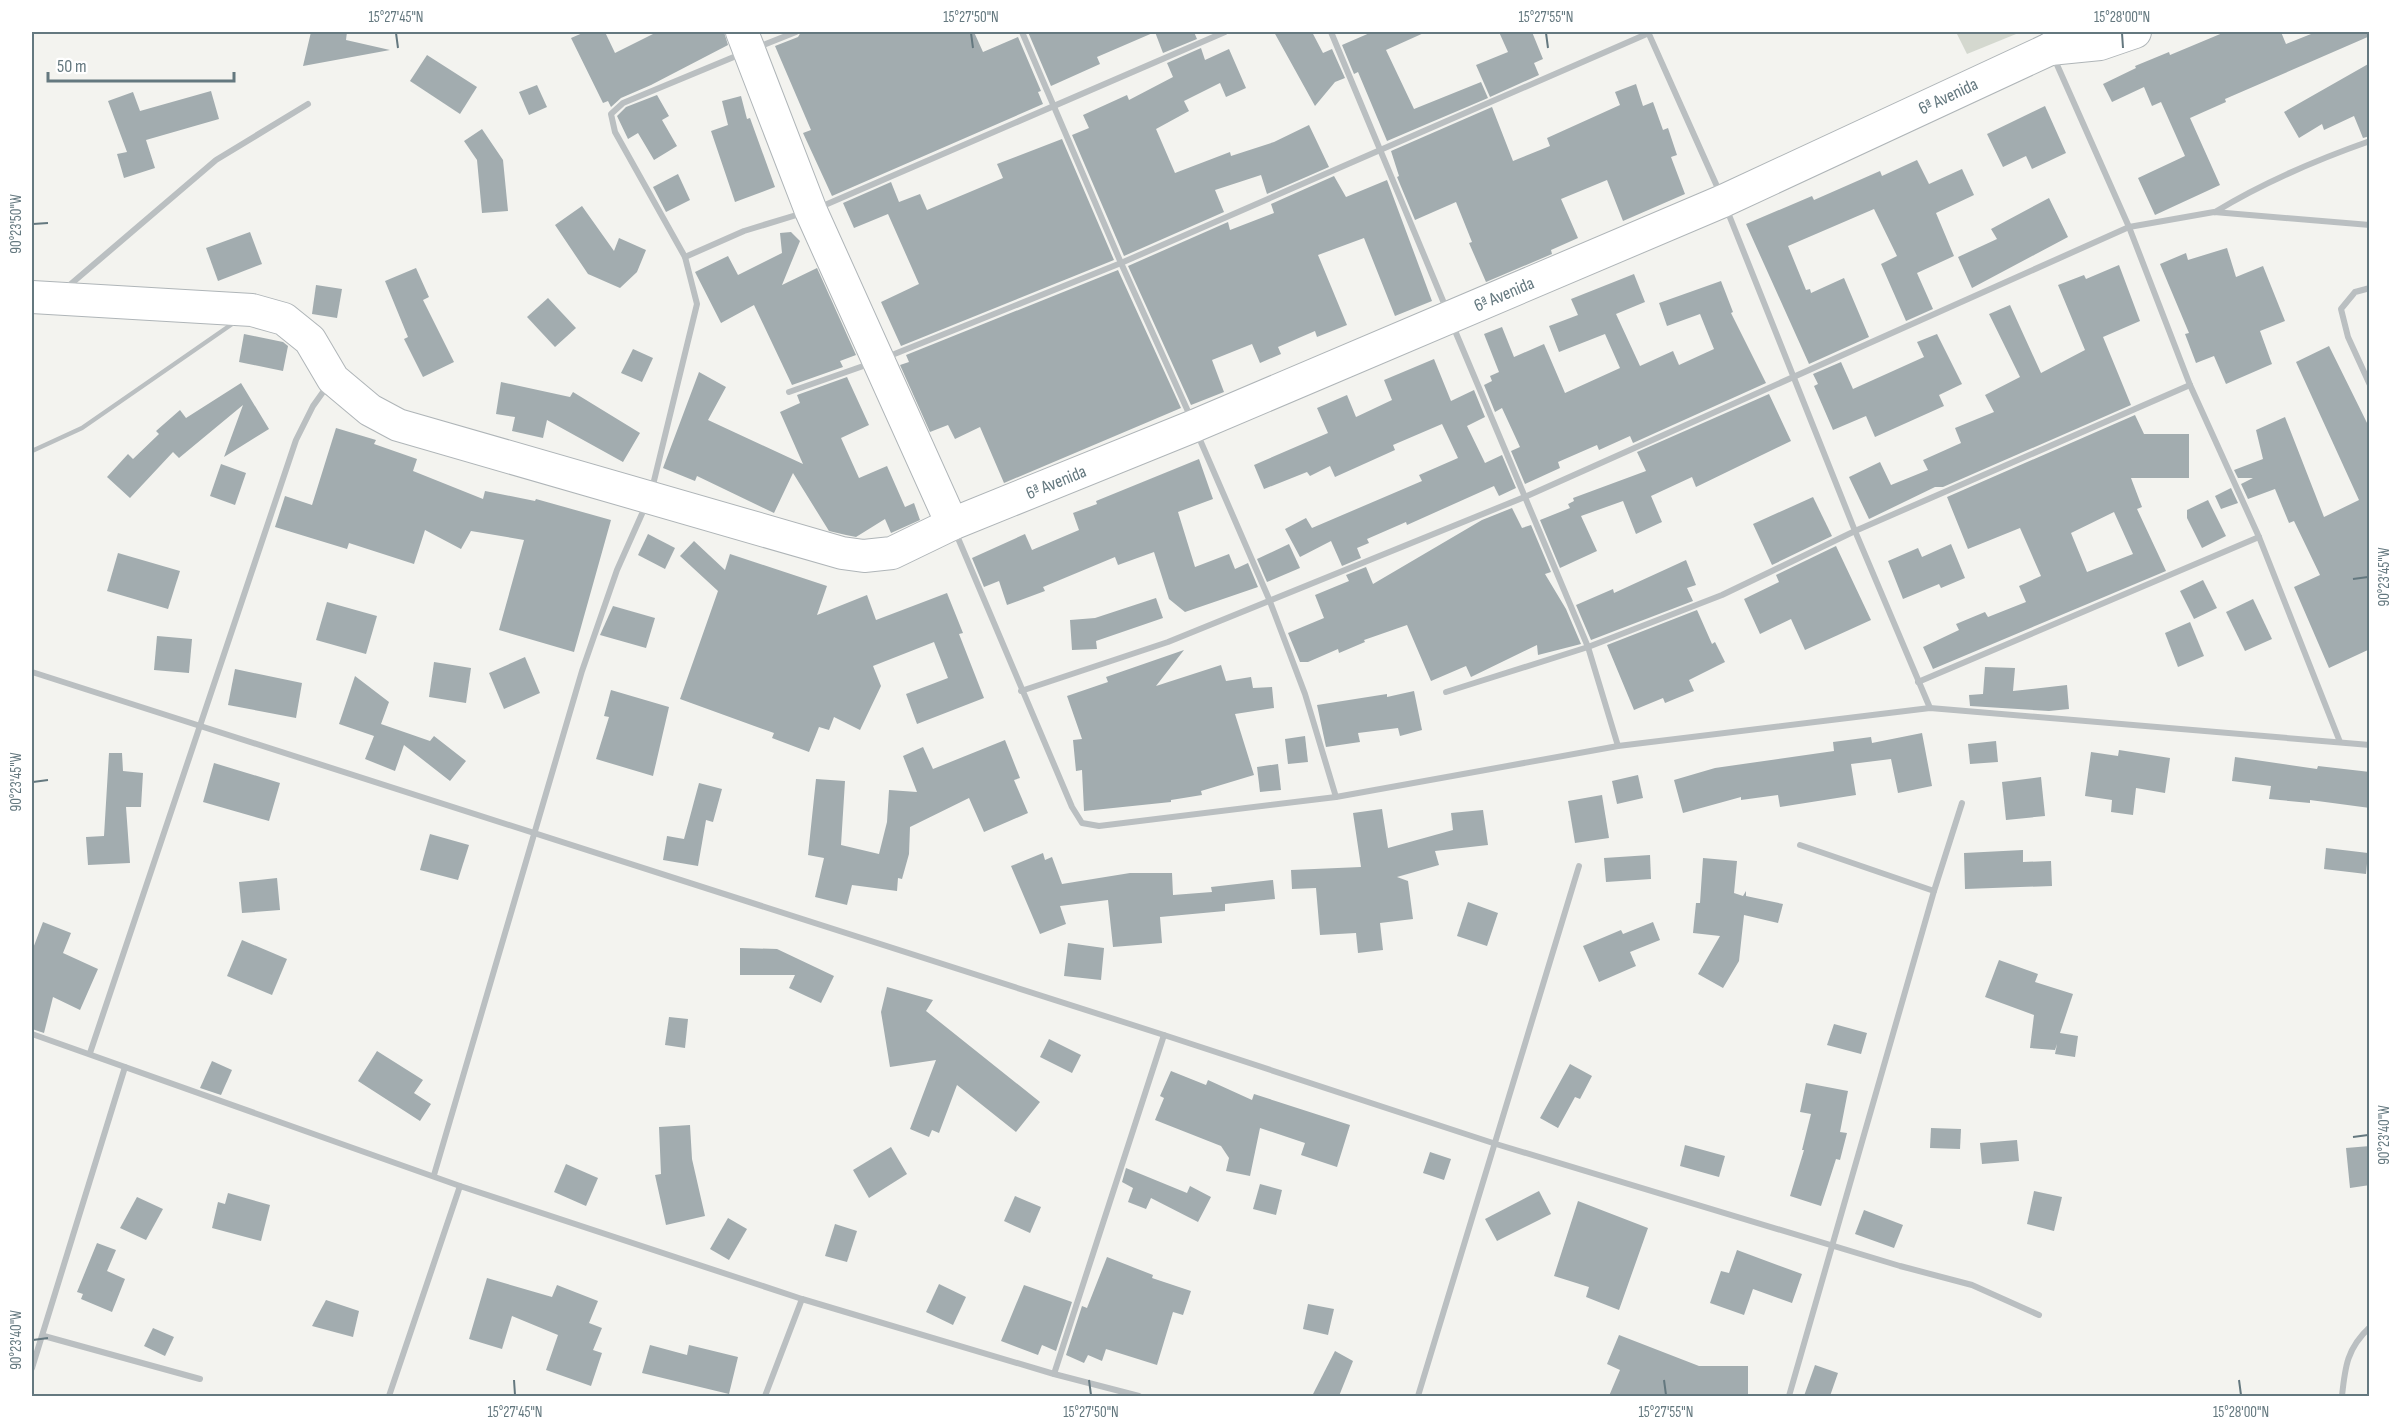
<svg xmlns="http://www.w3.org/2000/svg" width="2401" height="1428" viewBox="0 0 2401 1428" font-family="'Sofia Sans Condensed',sans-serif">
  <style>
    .pitch { fill: #d4d8cf }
    .building { fill: #a2acaf; fill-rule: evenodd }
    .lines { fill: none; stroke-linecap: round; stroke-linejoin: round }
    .secondary-casing { stroke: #afb5b8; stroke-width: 34 }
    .lane { stroke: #babfc1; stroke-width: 4.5 }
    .street { stroke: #babfc1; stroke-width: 6 }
    .secondary { stroke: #fff; stroke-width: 32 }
    .ticks { fill: none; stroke: #64787f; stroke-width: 2 }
    .labels { text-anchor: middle; stroke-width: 6; stroke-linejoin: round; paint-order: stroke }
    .street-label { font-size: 18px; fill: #64787f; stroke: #fff }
    .neatline { fill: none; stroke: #64787f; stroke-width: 2 }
    .ticks-label { font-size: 15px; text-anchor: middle; fill: #64787f }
  </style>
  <rect width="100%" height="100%" fill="#f3f3ef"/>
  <!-- pitch -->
  <path class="pitch" d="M1956 32H2021L1967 54Z"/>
  <!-- building -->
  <g class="building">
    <path d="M311 32H347L346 40 390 50 303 66Z"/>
    <path d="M585 32H605L615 53 657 32H724L728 45 651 85 621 98 611 107 608 101 603 103 571 38Z"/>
    <path d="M801 32H974L983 52 1018 37 1041 91 1038 92 1043 104 832 196 803 133 811 130 775 46 798 37Z"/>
    <path d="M1028 32H1194L1197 39 1163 53 1155 32 1097 57 1100 64 1051 86Z"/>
    <path d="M1274 32H1312L1323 53 1332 49 1345 78 1335 82 1315 106Z"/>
    <path d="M1372 32H1426L1386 50 1414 109 1481 82 1488 98 1387 141 1358 72 1354 74 1342 45Z"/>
    <path d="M1499 32H1532L1543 59 1534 63 1539 75 1490 97 1476 65 1508 52Z"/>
    <path d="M2225 32H2281L2286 44 2316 32H2370V36L2225 99 2226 102 2190 118 2220 185 2155 215 2138 178 2185 156 2161 102 2152 106 2144 87 2112 102 2103 84 2136 68 2135 66 2169 52 2170 55Z"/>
    <path d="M1201 48 1205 60 1229 49 1246 88 1226 97 1220 83 1184 101 1189 111 1156 129 1175 173 1230 152 1231 156 1274 142 1309 125 1329 167 1267 194 1261 175 1215 190 1224 212 1124 256 1072 135 1089 128 1083 115 1127 95 1129 100 1173 77 1167 63Z"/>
    <path d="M427 55 477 87 460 114 410 81Z"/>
    <path d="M2370 63V136L2363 138 2354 116 2324 130 2322 124 2299 138 2284 112Z"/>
    <path d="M1636 84 1643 106 1653 102 1663 130 1668 128 1677 155 1671 157 1685 194 1623 221 1607 180 1561 199 1578 238 1551 250 1552 254 1486 282 1469 243 1472 242 1456 202 1415 220 1397 177 1399 176 1391 151 1492 107 1513 161 1550 146 1547 138 1620 105 1615 92Z"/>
    <path d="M537 85 547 107 529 115 519 92Z"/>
    <path d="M211 91 219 119 146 140 155 168 124 178 117 154 127 152 108 101 133 92 140 111Z"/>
    <path d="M657 95 669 116 662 120 677 146 654 160 638 133 628 139 617 116 626 107Z"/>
    <path d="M741 96 747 119 750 118 775 187 735 202 711 131 728 125 722 101Z"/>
    <path d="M2045 106 2066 153 2032 169 2026 156 2003 167 1987 134Z"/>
    <path d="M482 129 503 160 508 211 482 213 477 160 464 141Z"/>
    <path d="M1062 139 1114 260 901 346 881 302 919 284 888 214 854 228 843 203 891 182 899 202 920 194 927 210 1003 178 997 164Z"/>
    <path d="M1917 160 1929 184 1962 169 1974 195 1936 213 1954 256 1917 273 1933 309 1906 321 1881 264 1897 256 1874 209 1788 246 1806 290 1810 289 1811 293 1844 278 1869 337 1809 364 1746 224 1812 196 1814 200 1880 171 1882 176Z"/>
    <path d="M678 174 690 200 666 212 653 187Z"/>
    <path d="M1334 176 1346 197 1387 180 1432 301 1395 316 1364 238 1318 255 1347 325 1317 337 1315 331 1278 347 1281 354 1260 363 1252 344 1212 360 1224 392 1191 405 1128 266 1228 222 1230 230 1274 213 1271 204Z"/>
    <path d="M2049 198 2068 237 1972 288 1958 257 1997 239 1991 229Z"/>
    <path d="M582 206 614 251 619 238 646 250 637 272 620 288 588 274 555 225Z"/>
    <path d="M250 232 262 264 218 281 206 248Z"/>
    <path d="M791 232 800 241 782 285 817 268 856 355 840 361 843 367 792 385 754 305 721 323 695 272 728 256 738 275 782 253 780 233Z"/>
    <path d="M2227 248 2236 277 2263 266 2285 321 2260 331 2272 364 2226 384 2214 356 2196 363 2185 334 2189 333 2160 264 2186 253 2188 260Z"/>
    <path d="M2119 265 2140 321 2103 337 2131 405 1943 487H1935L1869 519 1849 477 1880 462 1891 485 1928 470 1923 460 1961 443 1955 428 1994 412 1985 395 2020 377 1989 314 2010 305 2041 373 2085 350 2058 285 2084 275 2086 279Z"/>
    <path d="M416 268 429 297 423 300 454 362 423 377 404 339 408 337 385 281Z"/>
    <path d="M1118 270 1181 408 1004 483 980 427 955 439 948 425 930 432 900 365 909 362 906 355Z"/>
    <path d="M1634 274 1645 302 1616 314 1640 366 1673 351 1679 365 1714 349 1700 314 1667 326 1659 303 1721 281 1733 312 1731 313 1766 383 1633 443 1630 436 1599 450 1597 445 1558 462 1560 468 1525 484 1511 451 1520 447 1502 408 1495 412 1484 385 1492 381 1490 376 1499 372 1484 334 1502 327 1514 357 1544 344 1565 393 1620 368 1605 334 1559 352 1549 326 1578 315 1571 299Z"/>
    <path d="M316 285 342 289 337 318 312 314Z"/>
    <path d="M548 298 576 328 555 347 527 317Z"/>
    <path d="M244 334 283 342 288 346 283 371 239 362Z"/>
    <path d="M1937 334 1962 384 1939 395 1944 406 1875 437 1866 416 1833 430 1814 386 1818 384 1813 374 1841 362 1853 389 1924 357 1917 342Z"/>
    <path d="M2329 346 2370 429V649L2329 668 2294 587 2320 575 2294 521 2289 523 2275 489 2248 499 2241 484 2253 478H2238L2234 470 2263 459 2256 430 2285 417 2324 517 2359 500 2296 362Z"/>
    <path d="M633 349 653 358 642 382 621 373Z"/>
    <path d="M1434 359 1451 401 1474 390 1485 417 1467 426 1485 463 1502 455 1516 488 1499 496 1494 486 1407 525 1406 522 1367 539 1369 543 1357 548 1361 558 1342 566 1331 541 1300 557 1285 529 1306 518 1312 528 1422 481 1419 475 1458 458 1442 424 1393 445 1395 450 1335 477 1330 466 1310 476 1307 472 1264 489 1254 465 1328 433 1317 408 1347 395 1356 417 1392 400 1384 380Z"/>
    <path d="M699 372 726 387 708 420 803 464 780 412 800 403 797 395 847 377 869 425 841 438 859 478 887 466 905 507 914 503 920 520 891 533 885 519 856 537 846 535 829 531 793 473 774 513 697 476 695 481 663 468Z"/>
    <path d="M501 382 570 397 573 392 640 433 623 462 547 420 543 438 512 431 515 417 496 414Z"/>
    <path d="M241 383 269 429 224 457 243 405 179 458 173 452 130 498 107 477 128 454 133 459 159 434 156 431 180 410 186 418Z"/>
    <path d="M1769 394 1791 441 1696 487 1692 477 1651 496 1662 522 1636 534 1623 501 1581 516 1597 551 1560 568 1540 520 1570 508 1568 504 1574 501 1573 498 1646 471 1637 452Z"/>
    <path d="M2135 415 2144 434H2189V478H2131L2142 507 2137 509 2166 571 1933 669 1923 647 1959 630 1956 624 1985 612 1988 617 2026 602 2019 586 2041 576 2020 528 1968 549 1947 497ZM2114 512 2133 554 2087 572 2071 533Z"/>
    <path d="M336 428 376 440 374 444 417 459 413 471 483 499 485 491 535 501 536 499 611 520 574 652 499 630 524 540 471 531 461 549 425 530 414 564 349 543 347 549 275 527 285 496 312 505Z"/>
    <path d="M1199 459 1213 499 1178 512 1195 567 1229 554 1235 569 1248 563 1258 587 1185 612 1169 599 1154 552 1118 565 1115 557 1043 587 1045 591 1007 605 999 581 984 587 972 558 1025 534 1032 550 1079 530 1073 513 1097 504 1096 501Z"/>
    <path d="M221 464 246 473 235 505 210 496Z"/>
    <path d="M2231 488 2238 503 2221 509 2215 496Z"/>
    <path d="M1813 497 1832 536 1772 565 1753 524Z"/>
    <path d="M2208 500 2226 536 2202 548 2187 518V510Z"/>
    <path d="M1512 508 1522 528 1531 525 1551 572 1545 574 1566 609 1581 644 1538 655 1537 645 1471 677 1466 666 1431 681 1407 625 1364 640 1365 642 1339 653 1338 649 1308 662H1300L1288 633 1324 618 1315 595 1349 581 1346 575 1366 567 1373 584 1482 520Z"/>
    <path d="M648 534 675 548 665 569 638 555Z"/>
    <path d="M694 541 725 570 730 554 827 586 817 615 867 595 876 620 947 593 963 633 959 634 984 698 917 724 906 694 948 678 934 642 873 666 881 686 860 730 834 717 829 730 819 727 809 752 772 738 774 733 680 699 718 591 680 556Z"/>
    <path d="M1289 544 1300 568 1267 582 1257 559Z"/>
    <path d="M1951 544 1965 578 1941 588 1939 584 1903 599 1888 561 1918 548 1922 557Z"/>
    <path d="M1836 546 1871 620 1805 650 1791 619 1760 634 1744 599 1779 582 1776 575Z"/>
    <path d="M118 553 180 571 168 609 107 591Z"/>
    <path d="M1686 560 1696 585 1687 588 1693 601 1591 640 1576 605 1613 589 1614 593Z"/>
    <path d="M2203 580 2217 608 2194 619 2180 591Z"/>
    <path d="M1156 598 1163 618 1096 641 1097 649 1072 650 1070 620 1095 618Z"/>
    <path d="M2253 599 2272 639 2245 651 2226 612Z"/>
    <path d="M327 602 377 616 366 654 316 640Z"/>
    <path d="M613 606 655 618 646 648 600 635Z"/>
    <path d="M1697 610 1712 644 1715 642 1725 662 1689 680 1694 691 1665 703 1663 698 1634 710 1607 645Z"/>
    <path d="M2190 622 2204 656 2178 667 2165 633Z"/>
    <path d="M157 636 192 639 189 673 154 670Z"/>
    <path d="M1184 650 1156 686 1221 665 1226 681 1251 677 1253 688 1272 687 1274 708 1235 714 1254 775 1201 791 1202 795 1171 800V802L1084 811 1082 770 1076 771 1073 740 1082 739 1067 696 1108 682 1106 677Z"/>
    <path d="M525 657 540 693 504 709 489 673Z"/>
    <path d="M434 662 471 668 466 703 429 697Z"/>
    <path d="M1985 667 2015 668 2013 691 2067 685 2069 709 2049 711 1970 706 1969 695 1983 694Z"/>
    <path d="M235 669 302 683 296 718 228 705Z"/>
    <path d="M355 676 389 702 381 724 430 741 434 736 466 761 450 781 404 745 395 771 365 759 374 736 339 724Z"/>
    <path d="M611 690 669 707 653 776 596 759 609 717 604 716Z"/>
    <path d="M1414 691 1422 730 1400 736 1398 728 1358 733 1360 742 1326 747 1317 705 1387 694V697Z"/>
    <path d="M1922 733 1932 786 1898 793 1891 759 1851 764 1856 795 1780 807 1778 795 1741 800V797L1683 813 1674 780 1715 768 1834 751 1833 742 1871 737 1872 743Z"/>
    <path d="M1305 736 1308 762 1288 764 1285 739Z"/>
    <path d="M1005 740 1020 778 1014 780 1028 813 984 832 969 798 910 827 909 854 902 879 898 878 897 891 852 885 847 905 815 897 824 858 808 855 816 779 845 781 841 845 879 854 887 822 889 790 917 792 903 756 923 747 933 769Z"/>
    <path d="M1996 741 1998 762 1970 764 1968 744Z"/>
    <path d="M2119 750 2170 758 2165 793 2136 788 2133 815 2111 812 2112 800 2085 796 2091 752 2118 756Z"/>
    <path d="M109 753H122L123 771 143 773 141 807H126L130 863 88 865 86 837 104 836Z"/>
    <path d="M2235 757 2317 769 2318 766 2370 772V808L2310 800V803L2269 799 2271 786 2232 781Z"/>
    <path d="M214 763 280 783 269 821 203 802Z"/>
    <path d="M1278 764 1281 790 1260 792 1257 767Z"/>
    <path d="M1638 775 1643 798 1617 804 1612 781Z"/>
    <path d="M2041 777 2045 816 2006 820 2002 782Z"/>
    <path d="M699 783 722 789 713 822 706 820 698 866 663 860 667 836 684 839Z"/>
    <path d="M1602 795 1609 838 1575 843 1568 801Z"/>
    <path d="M1382 809 1388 848 1453 830 1451 813 1483 810 1488 845 1435 851 1439 865 1397 877 1408 881 1413 919 1380 923 1383 950 1358 953 1356 933 1320 935 1316 888 1292 889 1291 870 1361 867 1353 813Z"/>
    <path d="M430 834 469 845 458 880 420 870Z"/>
    <path d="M2326 848 2368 853 2366 874 2324 869Z"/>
    <path d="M2023 850V862L2051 861 2052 886 1965 889 1964 853Z"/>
    <path d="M1043 853 1045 860 1052 857 1062 884 1130 873H1172L1173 895 1212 892 1211 887 1273 880 1275 899 1225 904V911L1160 917 1162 943 1113 947 1108 900 1060 906 1066 924 1040 934 1011 866Z"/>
    <path d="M1650 855 1651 879 1606 882 1604 858Z"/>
    <path d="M1703 858 1737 861 1734 893 1743 896 1746 891V896L1783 904 1778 923 1744 915 1739 961 1723 988 1698 974 1720 936 1693 933 1696 903H1700Z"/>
    <path d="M277 878 280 910 242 913 239 882Z"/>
    <path d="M1468 902 1498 913 1487 946 1457 936Z"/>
    <path d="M43 922 71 933 63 953 98 969 80 1010 53 997 44 1033 32 1029V951Z"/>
    <path d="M1653 922 1660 940 1630 952 1636 966 1599 982 1583 946 1621 930 1623 934Z"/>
    <path d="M242 940 287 959 272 995 227 976Z"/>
    <path d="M1068 943 1104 948 1101 980 1064 976Z"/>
    <path d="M740 948 777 949 834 976 821 1003 789 988 795 975H740Z"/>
    <path d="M1999 960 2038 974 2035 982 2073 994 2060 1033 2078 1036 2075 1057 2055 1054 2057 1044 2055 1050 2030 1048 2034 1015 1985 997Z"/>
    <path d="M887 987 933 1000 926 1011 1040 1102 1016 1132 957 1085 939 1133 932 1130 929 1137 910 1129 936 1060 890 1067 881 1012Z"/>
    <path d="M669 1017 688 1019 685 1048 665 1045Z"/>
    <path d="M1834 1024 1867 1033 1861 1054 1827 1045Z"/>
    <path d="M1049 1039 1081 1055 1072 1073 1040 1057Z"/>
    <path d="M377 1051 423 1080 414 1093 431 1104 420 1121 358 1081Z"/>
    <path d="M212 1061 232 1070 221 1095 200 1088Z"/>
    <path d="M1570 1064 1592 1076 1580 1099 1575 1097 1558 1128 1540 1118Z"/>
    <path d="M1171 1071 1206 1085 1208 1080 1252 1100 1254 1094 1350 1125 1337 1167 1301 1155 1305 1143 1260 1128 1250 1176 1226 1171 1229 1158 1221 1146 1155 1120 1164 1098 1160 1096Z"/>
    <path d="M1806 1083 1848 1091 1840 1132 1847 1133 1840 1160 1836 1159 1821 1206 1790 1196 1804 1150H1802L1811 1114 1800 1112Z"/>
    <path d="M690 1125 692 1159 705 1216 666 1225 655 1175 661 1174 659 1127Z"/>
    <path d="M1931 1128 1961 1129 1960 1149 1930 1148Z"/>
    <path d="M2017 1140 2019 1161 1982 1164 1980 1143Z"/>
    <path d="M1685 1145 1725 1156 1719 1177 1680 1166Z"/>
    <path d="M2370 1146V1185L2350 1188 2346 1148Z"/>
    <path d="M891 1147 907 1174 869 1198 853 1170Z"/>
    <path d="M1430 1152 1451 1159 1444 1180 1423 1173Z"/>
    <path d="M566 1164 598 1178 586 1206 554 1192Z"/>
    <path d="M1126 1168 1187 1193 1190 1186 1211 1197 1198 1222 1151 1198 1146 1209 1128 1202 1133 1188 1122 1182Z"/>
    <path d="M1260 1184 1282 1190 1276 1215 1253 1209Z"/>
    <path d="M1539 1191 1551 1214 1497 1241 1485 1219Z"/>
    <path d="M2034 1191 2062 1197 2054 1231 2027 1224Z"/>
    <path d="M228 1193 270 1205 261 1241 212 1228 218 1202 225 1204Z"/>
    <path d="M1015 1196 1041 1207 1030 1233 1004 1221Z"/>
    <path d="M137 1197 163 1209 146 1240 120 1228Z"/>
    <path d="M1578 1201 1648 1228 1619 1310 1586 1297 1589 1287 1554 1276Z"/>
    <path d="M1864 1210 1903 1225 1894 1248 1855 1234Z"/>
    <path d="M728 1218 747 1229 729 1260 710 1249Z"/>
    <path d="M835 1224 857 1231 847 1262 825 1256Z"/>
    <path d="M97 1243 116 1250 107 1271 125 1279 112 1312 81 1299 83 1294 77 1292Z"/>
    <path d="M1737 1250 1802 1274 1792 1303 1753 1289 1744 1315 1710 1303 1721 1271 1729 1273Z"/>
    <path d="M1107 1257 1153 1275 1152 1278 1191 1291 1183 1315 1173 1312 1157 1365 1106 1349 1102 1361 1088 1355 1084 1363 1066 1355 1082 1306 1087 1308Z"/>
    <path d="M487 1278 552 1297 557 1285 598 1301 589 1323 602 1328 593 1350 602 1353 591 1386 546 1370 558 1335 512 1316 502 1349 469 1339Z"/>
    <path d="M939 1284 966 1297 953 1325 926 1312Z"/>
    <path d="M1024 1285 1072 1302 1056 1351 1042 1345 1038 1355 1001 1341Z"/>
    <path d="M326 1300 359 1311 353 1337 312 1326Z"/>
    <path d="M1308 1304 1334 1309 1328 1335 1303 1329Z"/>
    <path d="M153 1328 174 1337 165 1356 144 1346Z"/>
    <path d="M1619 1335 1699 1366H1748V1396H1609L1620 1370 1607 1364Z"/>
    <path d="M650 1345 687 1355 689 1345 738 1357 729 1394 642 1373Z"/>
    <path d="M1335 1351 1353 1361 1339 1396H1312Z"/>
    <path d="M1815 1365 1838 1373 1830 1396H1804Z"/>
  </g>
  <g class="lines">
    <!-- secondary casing -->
    <g class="secondary-casing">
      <g id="secondary">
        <path d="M742 32 811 211 952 524"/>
        <path d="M2050 49 2100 44 2135 32"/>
        <path d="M32 297 252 310 284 319 310 340 333 379 370 410 398 425 842 553 864 556 892 553 952 524 1194 426 1723 201 2050 49 2073 32"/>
      </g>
    </g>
    <!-- lane -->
    <path class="lane" d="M32 451 82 428 235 322"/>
    <!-- street -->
    <g class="street">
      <path d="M1022 32 1121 263 1191 418"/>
      <path d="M1331 32 1446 308"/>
      <path d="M1648 32 1720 193"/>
      <path d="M756 48 796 32"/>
      <path d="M2054 58 2129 227 2190 385 2259 537 2340 742"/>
      <path d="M818 208 1225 32"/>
      <path d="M1727 210 1855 531 1930 708"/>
      <path d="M2215 212C2264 182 2316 160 2370 141"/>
      <path d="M685 257 744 231 803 213"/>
      <path d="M2370 288 2355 292 2341 309 2348 337 2370 385"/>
      <path d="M65 289 216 160 308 104"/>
      <path d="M1453 326 1588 647 1618 746"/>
      <path d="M887 357 1121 263 1649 33"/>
      <path d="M789 392 869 364"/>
      <path d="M1197 433 1269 599 1305 694 1336 797"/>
      <path d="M652 489 697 304 685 257 615 132 611 114 623 103 741 54"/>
      <path d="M955 531 1072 807 1082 823 1099 826 1336 797 1618 746 1930 708 2370 745"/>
      <path d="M32 672 1164 1035 1496 1144 1900 1266 1972 1285 2039 1315"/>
      <path d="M1918 682 2259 537"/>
      <path d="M1021 691 1168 642 1527 496 2129 227 2214 212 2370 225"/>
      <path d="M1446 692 1588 647 1722 595 1855 531 2190 385"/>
      <path d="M1800 845 1934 891"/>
      <path d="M32 1034 460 1186 802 1299 1054 1374 1139 1396"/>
      <path d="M90 1053 296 440 313 406 328 385"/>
      <path d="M434 1175 582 671 617 570 645 507"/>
      <path d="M44 1336 200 1379"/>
      <path d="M32 1368 125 1067"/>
      <path d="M1054 1374 1164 1035"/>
      <path d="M389 1396 460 1186"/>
      <path d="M765 1396 802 1299"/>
      <path d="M1418 1396 1579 866"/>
      <path d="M1789 1396 1934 891 1962 803"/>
      <path d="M2342 1396C2345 1367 2347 1348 2370 1327"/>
    </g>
    <!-- secondary -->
    <use href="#secondary" class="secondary"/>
  </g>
  <!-- ticks -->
  <path class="ticks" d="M396 33 398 48M971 33 973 48M1546 33 1548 48M2122 33 2123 48M33 224 48 223M2353 579 2368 577M33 782 48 780M2353 1137 2368 1135M33 1340 48 1338M514 1380 515 1395M1089 1380 1091 1395M1664 1380 1666 1395M2239 1380 2241 1395"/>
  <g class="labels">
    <!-- street labels -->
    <g class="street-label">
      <text transform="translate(1948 96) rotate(-25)" y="6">6ª Avenida</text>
      <text transform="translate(1504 294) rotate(-23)" y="6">6ª Avenida</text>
      <text transform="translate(1056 482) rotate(-22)" y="6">6ª Avenida</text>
    </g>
  </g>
  <!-- border -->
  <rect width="2401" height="1428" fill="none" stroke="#ffffff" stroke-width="66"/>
  <!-- scale -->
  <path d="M48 72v9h186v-9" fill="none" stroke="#64787f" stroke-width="3"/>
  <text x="57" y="72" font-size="18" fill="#64787f" stroke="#ffffff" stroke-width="4.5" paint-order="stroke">50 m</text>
  <rect x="33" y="33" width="2335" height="1362" class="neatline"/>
  <g class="ticks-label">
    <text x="396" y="22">15°27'45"N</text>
    <text x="971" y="22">15°27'50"N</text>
    <text x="1546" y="22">15°27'55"N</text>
    <text x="2122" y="22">15°28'00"N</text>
    <text transform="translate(16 224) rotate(-90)" y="5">90°23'50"W</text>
    <text transform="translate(2384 577) rotate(-90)" y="5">90°23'45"W</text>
    <text transform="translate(16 782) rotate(-90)" y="5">90°23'45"W</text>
    <text transform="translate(2384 1135) rotate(-90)" y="5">90°23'40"W</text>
    <text transform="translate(16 1340) rotate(-90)" y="5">90°23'40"W</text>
    <text x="515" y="1417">15°27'45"N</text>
    <text x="1091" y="1417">15°27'50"N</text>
    <text x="1666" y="1417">15°27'55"N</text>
    <text x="2241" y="1417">15°28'00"N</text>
  </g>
</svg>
